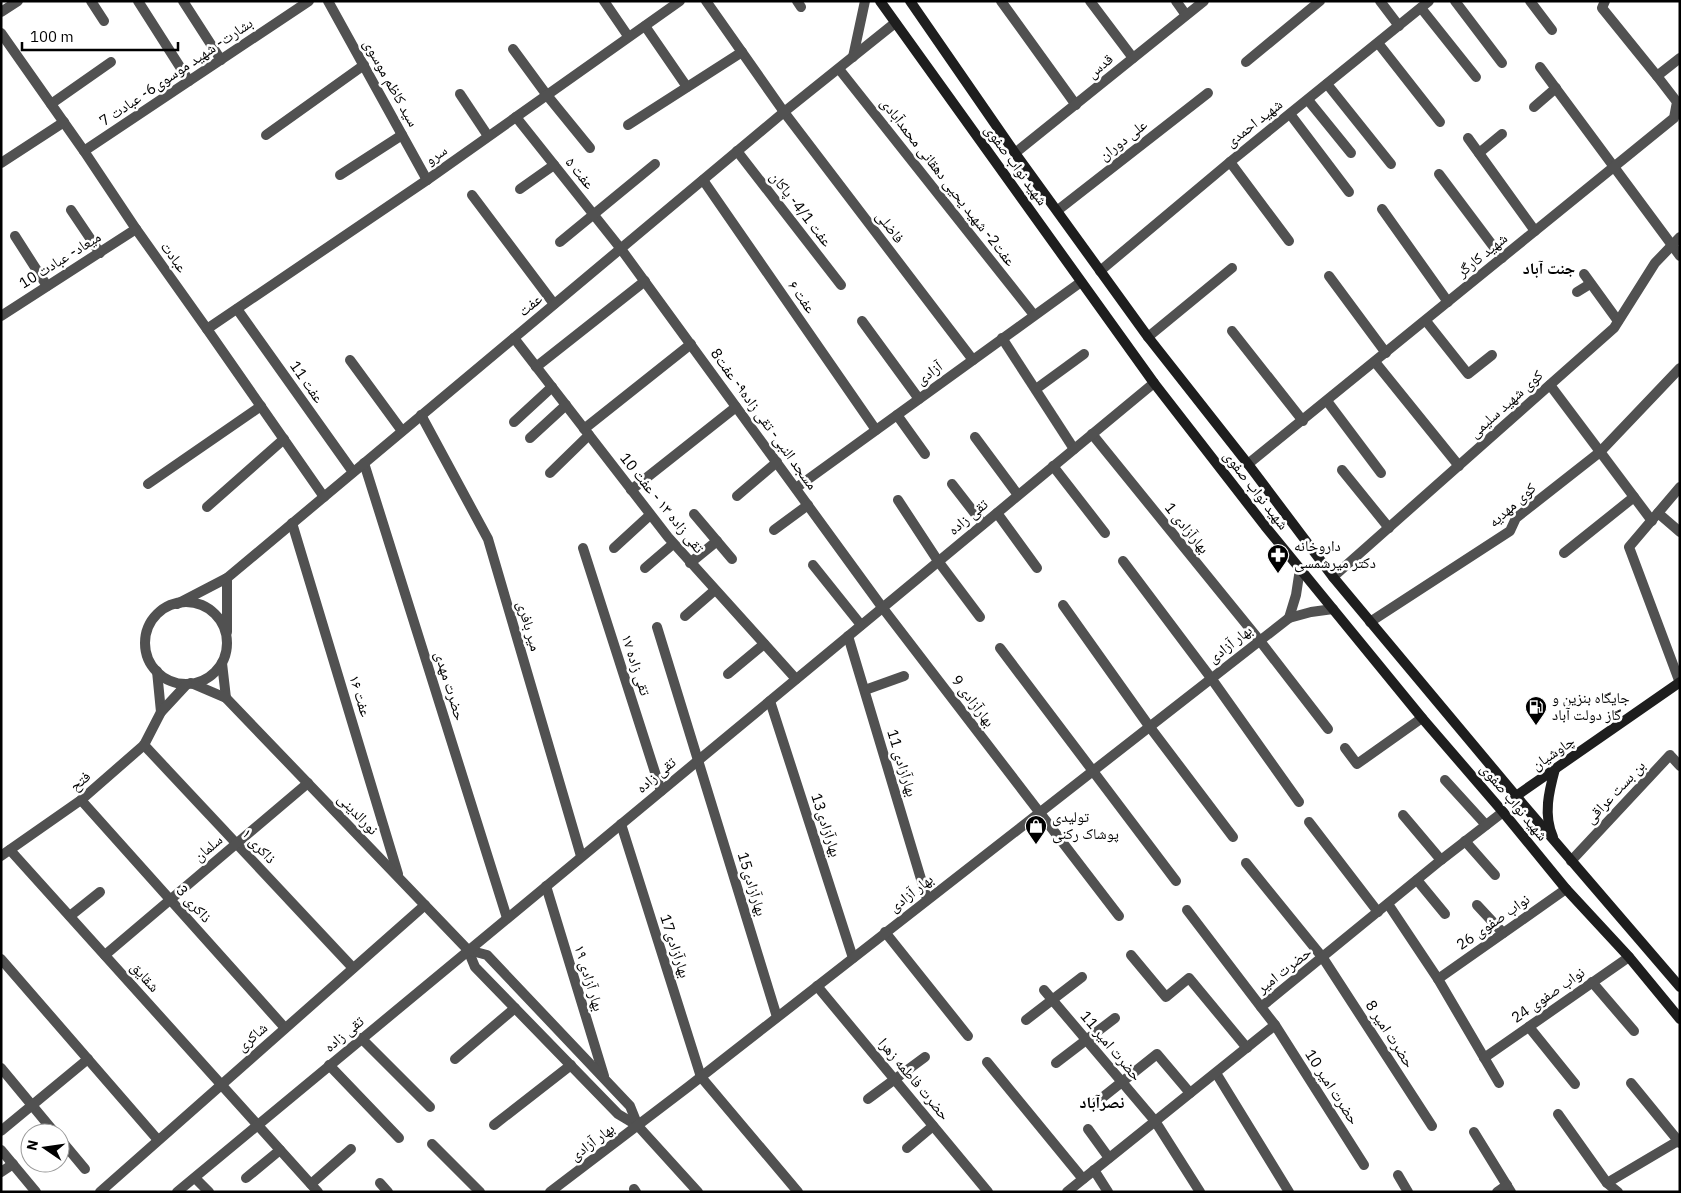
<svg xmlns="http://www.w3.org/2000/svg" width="1681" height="1193" viewBox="0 0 1681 1193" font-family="'IBM Plex Sans','Noto Naskh Arabic',sans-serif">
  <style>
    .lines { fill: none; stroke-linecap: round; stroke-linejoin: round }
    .minor { stroke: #515151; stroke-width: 10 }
    .tertiary { stroke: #515151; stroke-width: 10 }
    .secondary { stroke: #1e1e1e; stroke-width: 10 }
    .labels { text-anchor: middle; stroke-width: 5; stroke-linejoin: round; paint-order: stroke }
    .street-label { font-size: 15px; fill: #000; stroke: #fff }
    .poi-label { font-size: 15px; fill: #000; stroke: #fff; text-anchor: start }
    .neighbourhood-label { font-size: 16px; font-weight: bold; fill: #000; stroke: #fff }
  </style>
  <rect width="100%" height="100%" fill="#fff"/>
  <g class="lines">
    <!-- minor -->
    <g class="minor">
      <path d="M91 1 104 21"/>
      <path d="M138 1 189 81"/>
      <path d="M183 1 221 60"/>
      <path d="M328 1 427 180"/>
      <path d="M604 1 628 36"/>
      <path d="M706 1 784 112 973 360"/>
      <path d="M797 1 801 7"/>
      <path d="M1001 1 1076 105"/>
      <path d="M1090 1 1133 58"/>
      <path d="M1176 1 1186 15"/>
      <path d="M1380 1 1399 26"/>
      <path d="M1455 1 1502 63"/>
      <path d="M1530 1 1552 30"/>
      <path d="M1605 1 1602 8 1657 76"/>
      <path d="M1421 8 1476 77"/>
      <path d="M1 12 18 1"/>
      <path d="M645 26 687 87"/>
      <path d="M1 33 84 151 136 229 207 329 324 497"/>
      <path d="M1378 43 1440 122"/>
      <path d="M513 49 546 94 590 148"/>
      <path d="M853 57 865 1"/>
      <path d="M1246 62 1320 1"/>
      <path d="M1540 67 1680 256"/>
      <path d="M839 69 1034 315"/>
      <path d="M1327 84 1391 164"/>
      <path d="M460 94 488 136"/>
      <path d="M1308 100 1351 153"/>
      <path d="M51 104 111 62"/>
      <path d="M1534 107 1556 88"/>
      <path d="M1290 114 1349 192"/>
      <path d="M516 117 621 249 882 607 1119 916"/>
      <path d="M628 125 742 52"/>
      <path d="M266 135 364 65"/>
      <path d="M1468 138 1535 231"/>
      <path d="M84 151 309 1"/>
      <path d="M737 151 841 285"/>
      <path d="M1015 153 1204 1"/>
      <path d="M1479 153 1502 134"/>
      <path d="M1230 162 1289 241"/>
      <path d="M1 163 64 122"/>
      <path d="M1439 174 1502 258"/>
      <path d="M340 175 402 135"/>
      <path d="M703 180 876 430"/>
      <path d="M520 189 554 165"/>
      <path d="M472 195 554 304"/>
      <path d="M1382 209 1448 302"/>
      <path d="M71 210 100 253"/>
      <path d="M1058 210 1208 93"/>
      <path d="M15 236 47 286"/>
      <path d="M560 242 655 164"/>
      <path d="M1100 271 1230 162 1429 1"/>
      <path d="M1584 274 1618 321"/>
      <path d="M1329 276 1386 353"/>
      <path d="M1577 292 1590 284"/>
      <path d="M237 309 353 472"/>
      <path d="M1 316 136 229"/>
      <path d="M862 321 919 399"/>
      <path d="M1426 321 1468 374 1492 355"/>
      <path d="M207 329 427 180 680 1"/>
      <path d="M1232 331 1303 421"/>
      <path d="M1148 337 1232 268"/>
      <path d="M514 338 668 537 796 679"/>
      <path d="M1002 338 1074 449"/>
      <path d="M350 360 402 431"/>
      <path d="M1375 362 1459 466"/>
      <path d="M536 367 645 281"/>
      <path d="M1550 385 1652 521"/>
      <path d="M1036 389 1084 354"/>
      <path d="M1327 401 1381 473"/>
      <path d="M421 415 488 539 581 856"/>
      <path d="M897 415 925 454"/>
      <path d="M514 422 552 387"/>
      <path d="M584 429 691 344"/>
      <path d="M1092 434 1260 641 1328 729"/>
      <path d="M975 437 1018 495"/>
      <path d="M530 438 566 405"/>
      <path d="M364 463 507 918"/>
      <path d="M1248 464 1674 118 1677 102 1657 76 1680 58"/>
      <path d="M1053 466 1105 533"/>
      <path d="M1342 470 1389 528"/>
      <path d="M550 473 589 435"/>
      <path d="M148 484 261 406"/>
      <path d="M952 484 983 524"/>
      <path d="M1680 487 1629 547 1680 683"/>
      <path d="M796 488 1081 282"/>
      <path d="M631 490 736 407"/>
      <path d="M737 496 777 462"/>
      <path d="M898 500 938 561 980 617"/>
      <path d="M207 507 284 439"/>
      <path d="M997 513 1037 568"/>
      <path d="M1658 513 1680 532"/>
      <path d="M694 514 732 559"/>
      <path d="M292 523 398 874"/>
      <path d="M774 530 808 505"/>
      <path d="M583 548 661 791"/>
      <path d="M614 548 650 515"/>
      <path d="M1564 553 1634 497"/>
      <path d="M1123 561 1211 678 1299 802"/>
      <path d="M690 563 717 541"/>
      <path d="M813 565 861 625"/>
      <path d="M645 568 673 544"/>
      <path d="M1333 577 1614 328 1655 263 1680 237"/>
      <circle cx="186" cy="643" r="41"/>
      <path d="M177 604 227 578 784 112 895 23"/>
      <path d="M1063 605 1149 726 1233 837"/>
      <path d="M685 616 715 590"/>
      <path d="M1370 622 1510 531 1516 518 1600 452 1680 368"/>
      <path d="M657 627 777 1017"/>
      <path d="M227 632V578"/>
      <path d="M848 636 927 899"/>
      <path d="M1000 648 1176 881"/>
      <path d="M222 663 226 698"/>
      <path d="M157 671 161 712"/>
      <path d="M728 674 764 644"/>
      <path d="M191 683 226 698 468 950 475 967 618 1114 638 1126 698 1192"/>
      <path d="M865 690 904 676"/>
      <path d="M770 701 853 958"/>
      <path d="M144 745 353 968"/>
      <path d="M1345 748 1357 764 1422 718"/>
      <path d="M1445 780 1486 825"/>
      <path d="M81 800 285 1028"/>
      <path d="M1403 815 1441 860"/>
      <path d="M1309 822 1378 912"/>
      <path d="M621 824 701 1077 798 1192"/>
      <path d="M1465 841 1495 875"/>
      <path d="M10 850 318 1192"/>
      <path d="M1 856 81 800 144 745 161 712 187 684"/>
      <path d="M1571 861 1670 755 1680 766"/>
      <path d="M1246 863 1323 958 1432 1126"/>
      <path d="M1417 880 1445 914"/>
      <path d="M546 886 604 1076"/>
      <path d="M1388 904 1438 979 1499 1083"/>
      <path d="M1477 905 1503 933"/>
      <path d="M1187 910 1261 1007"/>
      <path d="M70 916 100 892"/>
      <path d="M885 932 968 1036"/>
      <path d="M468 950 487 955 630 1106 638 1126"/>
      <path d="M105 955 308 783"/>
      <path d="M1131 955 1166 997 1189 978 1247 1048"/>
      <path d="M1 959 158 1140"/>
      <path d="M1438 979 1566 889"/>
      <path d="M1592 982 1634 1031"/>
      <path d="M817 986 988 1192"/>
      <path d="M1044 990 1155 1121 1200 1192"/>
      <path d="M1026 1020 1082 977"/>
      <path d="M1275 1025 1364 1165"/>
      <path d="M1529 1027 1575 1084"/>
      <path d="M361 1038 430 1107"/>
      <path d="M1484 1058 1629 957"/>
      <path d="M455 1059 515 1008"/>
      <path d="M987 1062 1083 1179"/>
      <path d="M1056 1063 1115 1018"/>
      <path d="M329 1065 399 1138"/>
      <path d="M1 1068 55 1133"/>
      <path d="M1216 1073 1289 1192"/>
      <path d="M1631 1083 1680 1143"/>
      <path d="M868 1099 925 1057"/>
      <path d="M1093 1105 1157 1054 1190 1093"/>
      <path d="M1558 1114 1607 1183 1618 1192"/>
      <path d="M494 1125 571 1065"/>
      <path d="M1088 1129 1109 1158"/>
      <path d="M1 1131 88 1059"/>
      <path d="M1474 1132 1511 1192"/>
      <path d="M60 1139 85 1169"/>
      <path d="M432 1144 480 1192"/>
      <path d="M907 1148 933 1126"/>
      <path d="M1 1150 36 1192"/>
      <path d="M1094 1170 1108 1192"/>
      <path d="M1 1172 13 1164"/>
      <path d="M1398 1175 1408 1192"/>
      <path d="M195 1178 209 1192"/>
      <path d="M246 1178 280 1150"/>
      <path d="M380 1183 388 1192"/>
      <path d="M1607 1183 1678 1141"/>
      <path d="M311 1184 351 1149"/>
      <path d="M634 1189 636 1192"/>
      <path d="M100 1192 425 905"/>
      <path d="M177 1192 1154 383"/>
      <path d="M1067 1192 1275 1025 1261 1007 1441 860 1503 812"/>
      <path d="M1497 1192 1507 1185"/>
    </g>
    <!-- tertiary -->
    <g class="tertiary">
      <path d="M1289 618 1296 595 1300 569"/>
      <path d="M550 1192 688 1087 1289 618 1311 612 1333 609"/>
    </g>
    <!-- secondary -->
    <g class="secondary">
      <path d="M880 1 1154 383 1265 526 1422 718 1503 812 1566 889 1629 957 1680 1019"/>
      <path d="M910 1 1015 153 1148 337 1248 464 1333 577 1516 796 1680 987"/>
      <path d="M1516 796 1680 682"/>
      <path d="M1553 837C1543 815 1549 791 1555 769"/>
    </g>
  </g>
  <!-- icons -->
  <defs>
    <g id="pharmacy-pin" transform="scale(1.125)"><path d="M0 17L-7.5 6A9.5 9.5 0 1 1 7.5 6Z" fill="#000" stroke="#fff"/><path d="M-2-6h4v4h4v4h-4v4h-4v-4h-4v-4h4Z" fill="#fff"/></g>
    <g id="fuel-pin" transform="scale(1.125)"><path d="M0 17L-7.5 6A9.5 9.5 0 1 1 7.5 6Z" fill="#000" stroke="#fff"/><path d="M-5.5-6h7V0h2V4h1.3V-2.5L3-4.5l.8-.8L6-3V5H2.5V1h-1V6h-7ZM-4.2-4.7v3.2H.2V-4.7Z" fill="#fff"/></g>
    <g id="shop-pin" transform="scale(1.125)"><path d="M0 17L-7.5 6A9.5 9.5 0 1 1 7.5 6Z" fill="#000" stroke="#fff"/><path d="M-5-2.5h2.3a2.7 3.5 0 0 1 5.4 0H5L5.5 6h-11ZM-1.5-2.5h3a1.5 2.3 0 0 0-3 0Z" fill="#fff"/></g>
  </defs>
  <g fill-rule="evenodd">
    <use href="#pharmacy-pin" x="1278" y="555"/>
    <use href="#fuel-pin" x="1536" y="707"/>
    <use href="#shop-pin" x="1036" y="826"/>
  </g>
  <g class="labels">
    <!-- street labels -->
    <g class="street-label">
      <text transform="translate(1100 66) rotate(-39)" y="5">قدس</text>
      <text transform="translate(176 72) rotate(-34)" y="5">بشارت- شهید موسوی6- عبادت 7</text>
      <text transform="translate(391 83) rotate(61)" y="5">سید کاظم موسوی</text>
      <text transform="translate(1254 123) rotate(-38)" y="5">شهید احمدی</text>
      <text transform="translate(1123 140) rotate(-38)" y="5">علی دوران</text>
      <text transform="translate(436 155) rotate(-35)" y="5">سرو</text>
      <text transform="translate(1016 165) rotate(54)" y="5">شهید نواب صفوی</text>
      <text transform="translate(580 173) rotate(51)" y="5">عفت ۵</text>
      <text transform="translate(948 182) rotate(52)" y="5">عفت2- شهید یحیی دهقانی محمدآبادی</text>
      <text transform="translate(801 209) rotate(52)" y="5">عفت 4/1- پاکان</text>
      <text transform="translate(890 227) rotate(53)" y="5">فاضلی</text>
      <text transform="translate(1482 255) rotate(-39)" y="5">شهید کارگر</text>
      <text transform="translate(174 257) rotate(54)" y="5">عبادت</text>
      <text transform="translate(60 260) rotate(-32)" y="5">میعاد- عبادت 10</text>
      <text transform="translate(802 297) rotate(55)" y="5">عفت ۶</text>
      <text transform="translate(530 305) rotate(-40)" y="5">عفت</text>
      <text transform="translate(929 373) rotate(-36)" y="5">آزادی</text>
      <text transform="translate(307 382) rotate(55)" y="5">عفت 11</text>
      <text transform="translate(1506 404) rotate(-42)" y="5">کوی شهید سلیمی</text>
      <text transform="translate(764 419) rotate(54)" y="5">مسجد النبی- تقی زاده۹- عفت8</text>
      <text transform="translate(1256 490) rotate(52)" y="5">شهید نواب صفوی</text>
      <text transform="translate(662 503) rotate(51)" y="5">تقی زاده ۱۳ - عفت 10</text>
      <text transform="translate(1512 505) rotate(-42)" y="5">کوی مهدیه</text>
      <text transform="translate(968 517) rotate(-40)" y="5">تقی زاده</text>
      <text transform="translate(1187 528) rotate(51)" y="5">بهارآزادی 1</text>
      <text transform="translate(529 626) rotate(74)" y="5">میر بافری</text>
      <text transform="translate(1230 644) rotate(-38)" y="5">بهار آزادی</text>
      <text transform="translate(636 665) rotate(72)" y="5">تقی زاده ۱۷</text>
      <text transform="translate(450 686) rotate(73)" y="5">حضرت مهدی</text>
      <text transform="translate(360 696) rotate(73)" y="5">عفت ۱۶</text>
      <text transform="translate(973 701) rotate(53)" y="5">بهارآزادی 9</text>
      <text transform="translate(1553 753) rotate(-34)" y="5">چاوشیان</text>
      <text transform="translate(902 763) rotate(73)" y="5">بهارآزادی 11</text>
      <text transform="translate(656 775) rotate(-40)" y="5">تقی زاده</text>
      <text transform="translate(80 781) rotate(-40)" y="5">فتح</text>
      <text transform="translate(1615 792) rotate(-47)" y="5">بن بست عراقی</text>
      <text transform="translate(1514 802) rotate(50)" y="5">شهید نواب صفوی</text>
      <text transform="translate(358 814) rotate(46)" y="5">نورالدینی</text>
      <text transform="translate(826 825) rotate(72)" y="5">بهارآزادی13</text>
      <text transform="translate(259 846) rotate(47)" y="5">ذاکری ۱</text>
      <text transform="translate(208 848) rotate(-40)" y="5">سلمان</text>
      <text transform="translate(752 884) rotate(73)" y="5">بهارآزادی15</text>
      <text transform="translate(911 893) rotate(-38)" y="5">بهار آزادی</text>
      <text transform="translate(194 904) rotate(48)" y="5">ذاکری 3</text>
      <text transform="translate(1493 922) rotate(-35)" y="5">نواب صفوی 26</text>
      <text transform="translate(675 946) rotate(72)" y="5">بهارآزادی17</text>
      <text transform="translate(1284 970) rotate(-38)" y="5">حضرت امیر</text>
      <text transform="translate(145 977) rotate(48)" y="5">شقایق</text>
      <text transform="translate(589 978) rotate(73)" y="5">بهار آزادی ۱۹</text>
      <text transform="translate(1548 995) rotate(-35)" y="5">نواب صفوی 24</text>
      <text transform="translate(344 1034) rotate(-40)" y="5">تقی زاده</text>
      <text transform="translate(1390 1034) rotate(57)" y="5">حضرت امیر 8</text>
      <text transform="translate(252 1037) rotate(-41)" y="5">شاکری</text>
      <text transform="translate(1111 1046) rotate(50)" y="5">حضرت امیر 11</text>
      <text transform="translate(914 1079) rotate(50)" y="5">حضرت فاطمه زهرا</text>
      <text transform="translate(1332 1087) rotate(57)" y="5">حضرت امیر 10</text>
      <text transform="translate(592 1142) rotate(-37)" y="5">بهار آزادی</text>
    </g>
    <!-- poi labels -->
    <g class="poi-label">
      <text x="1294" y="551">داروخانه<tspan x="1294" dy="17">دکتر میرشمسی</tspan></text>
      <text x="1552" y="703">جایگاه بنزین و<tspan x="1552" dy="17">گاز دولت آباد</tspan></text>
      <text x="1052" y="822">تولیدی<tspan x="1052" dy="17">پوشاک رکنی</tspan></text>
    </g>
    <!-- neighbourhood labels -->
    <g class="neighbourhood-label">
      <text x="1549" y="274">جنت آباد</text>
      <text x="1102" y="1108">نصرآباد</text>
    </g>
  </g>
  <!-- border -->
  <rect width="1681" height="1193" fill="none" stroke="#000000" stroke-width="5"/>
  <!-- north arrow -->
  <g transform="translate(45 1148) rotate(283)"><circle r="24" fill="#ffffff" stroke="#999999"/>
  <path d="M0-4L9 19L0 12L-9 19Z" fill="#000000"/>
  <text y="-8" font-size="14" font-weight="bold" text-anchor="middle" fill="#000000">N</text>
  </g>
  <!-- scale -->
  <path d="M22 42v8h156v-8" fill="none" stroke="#000000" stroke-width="2.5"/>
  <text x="30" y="42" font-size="15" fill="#000000" stroke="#ffffff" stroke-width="4" paint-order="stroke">100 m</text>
</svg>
